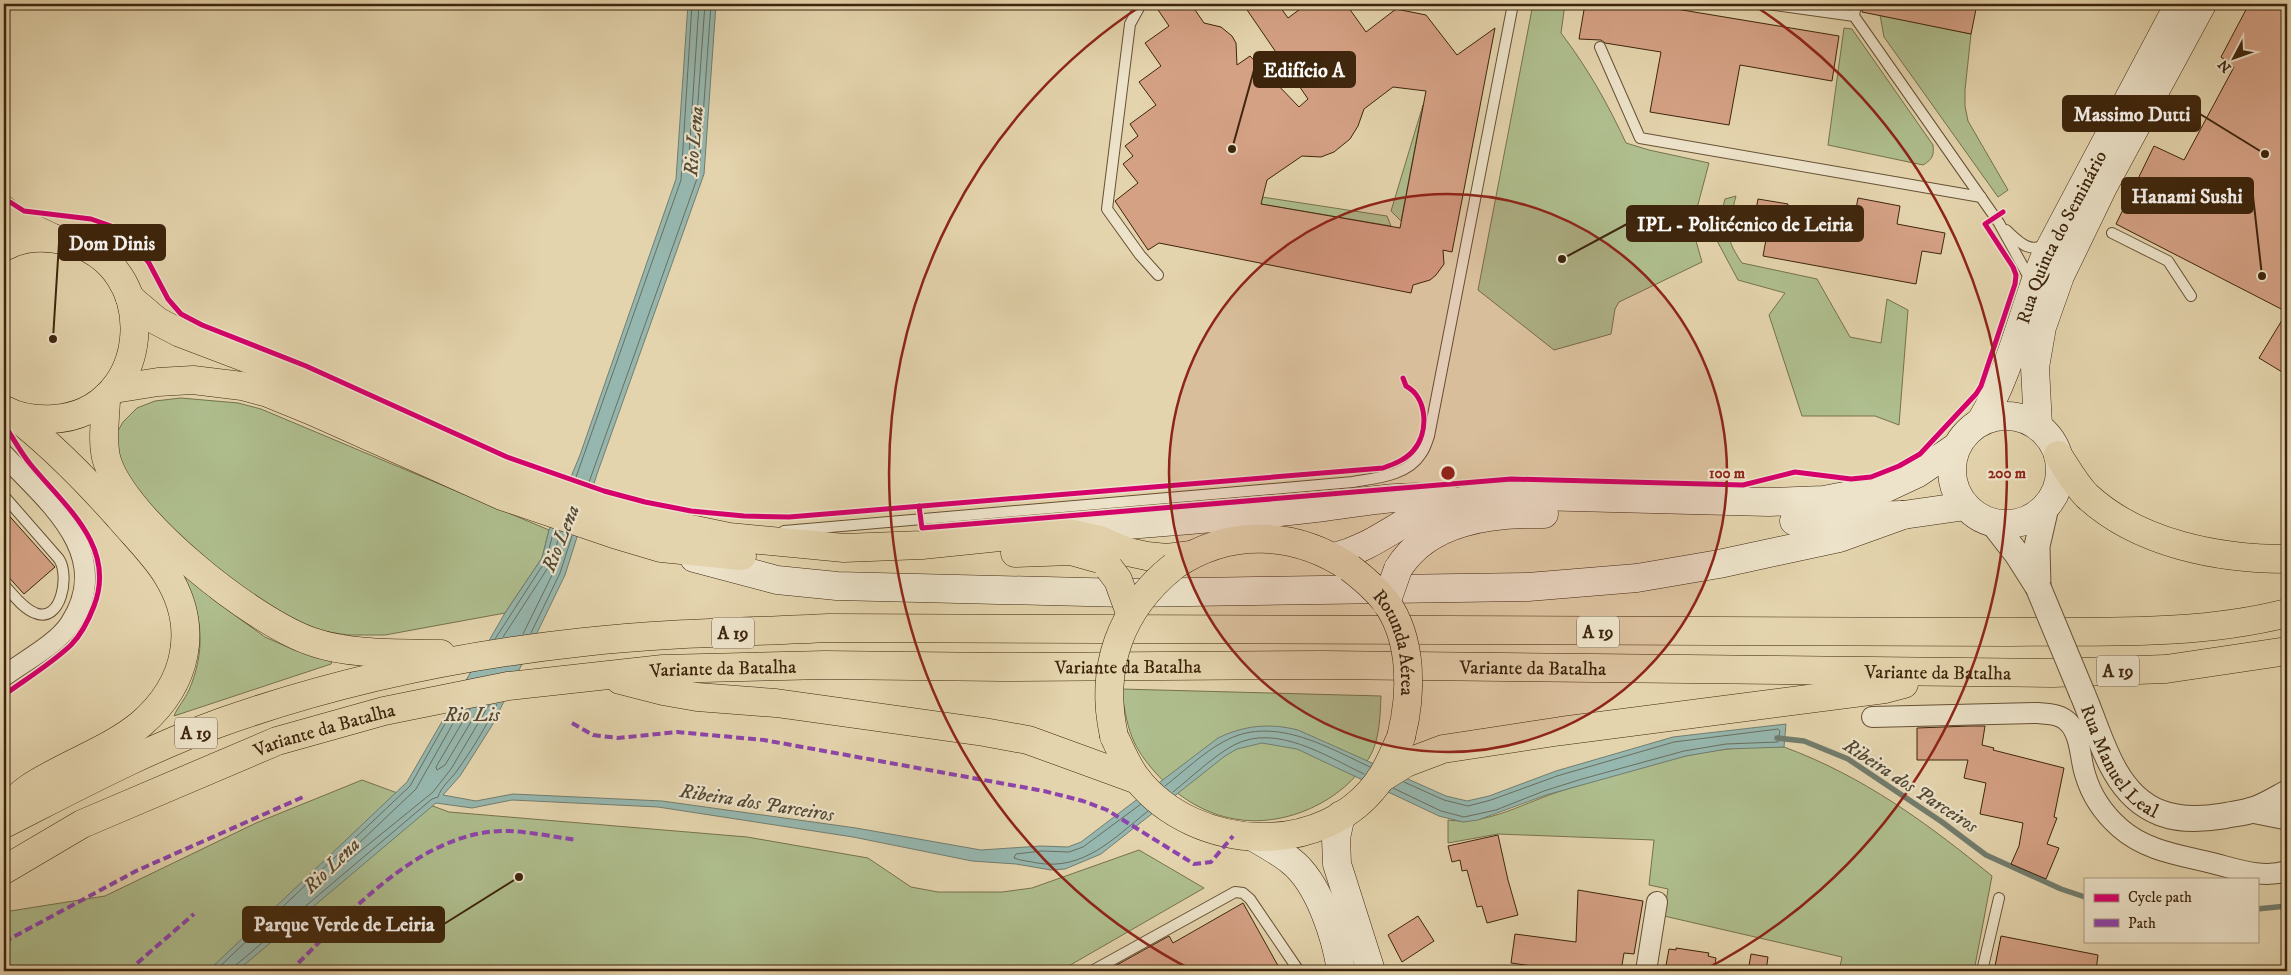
<svg xmlns="http://www.w3.org/2000/svg" width="2291" height="975" viewBox="0 0 2291 975" font-family="'IM FELL DW Pica',serif">
  <style>
    .green { fill: #afbe8e; stroke: #76724d }
    .water { fill: #96b7af; stroke: #727d6e }
    .lines { fill: none; stroke-linecap: round; stroke-linejoin: round }
    .shore { stroke: #6a6e5e; stroke-width: 1 }
    .stream { stroke: #727d6e; stroke-width: 5.5 }
    .building { fill: #d5a185; stroke: #3d250c; fill-rule: evenodd }
    .service-casing { stroke: #675134; stroke-width: 12 }
    .minor-casing { stroke: #675134; stroke-width: 22 }
    .tertiary-casing { stroke: #675134; stroke-width: 27 }
    .secondary-casing { stroke: #3d250c; stroke-width: 29 }
    .primary-casing { stroke: #3d250c; stroke-width: 29 }
    .motorway-casing { stroke: #3d250c; stroke-width: 29 }
    .service { stroke: #ede3ca; stroke-width: 10 }
    .minor { stroke: #ede3ca; stroke-width: 20 }
    .tertiary { stroke: #ede3ca; stroke-width: 25 }
    .secondary { stroke: #ede3ca; stroke-width: 28 }
    .primary { stroke: #e4d4ad; stroke-width: 28 }
    .motorway { stroke: #e4d4ad; stroke-width: 28 }
    .tertiary-bridge-casing { stroke: #675134; stroke-width: 27; stroke-linecap: butt }
    .secondary-bridge-casing { stroke: #3d250c; stroke-width: 29; stroke-linecap: butt }
    .primary-bridge-casing { stroke: #3d250c; stroke-width: 29; stroke-linecap: butt }
    .tertiary-bridge { stroke: #ede3ca; stroke-width: 25 }
    .secondary-bridge { stroke: #ede3ca; stroke-width: 28 }
    .primary-bridge { stroke: #e4d4ad; stroke-width: 28 }
    .quiet { stroke: #8e44ad; stroke-width: 4; stroke-dasharray: 8 4; stroke-linecap: butt }
    .cycleway-casing { stroke: #ede3ca; stroke-width: 8 }
    .cycleway { stroke: #d6006c; stroke-width: 5 }
    .ring { fill: none; stroke: #8f2418; stroke-width: 2.5 }
    .labels { text-anchor: middle; stroke-width: 4.5; stroke-linejoin: round; paint-order: stroke }
    .shield { fill: #ede3ca; stroke: #725e45; stroke-width: 1 }
    .shield-label { font-size: 18px; font-weight: bold; fill: #3d250c }
    .street-label { font-size: 19px; fill: #3d250c; stroke: #ede3ca }
    .water-label { font-size: 20px; font-style: italic; fill: #534a35; stroke: #ede3ca }
    .centre { fill: #8f2418; stroke: #ede3ca; stroke-width: 2.5 }
    .ring-label { font-size: 15px; text-anchor: middle; font-weight: bold; fill: #8f2418; stroke: #ede3ca; stroke-width: 4.5; stroke-linejoin: round; paint-order: stroke }
    .leader { fill: none; stroke: #3d250c; stroke-width: 2 }
    .callout-dot { fill: #3d250c; stroke: #ede3ca; stroke-width: 2 }
    .callout { fill: #3d250c; stroke: #3d250c; stroke-width: 2 }
    .callout-label { font-size: 20px; text-anchor: middle; font-weight: bold; fill: #fff }
  </style>
  <rect width="100%" height="100%" fill="#e4d4ad"/>
  <filter id="stains"><feTurbulence type="fractalNoise" baseFrequency=".004" numOctaves="4"/><feColorMatrix values="0 0 0 0 .2 0 0 0 0 .09 0 0 0 0 .02 0 0 0 .5 -.17"/></filter>
  <radialGradient id="worn" r=".72"><stop offset=".6" stop-color="#630" stop-opacity="0"/><stop offset="1" stop-color="#630" stop-opacity=".3"/></radialGradient>
  <!-- green -->
  <g class="green">
    <path d="M1533 4H1565L1561 33C1587 67 1608 104 1626 143L1649 150 1709 163 1692 227 1702 262 1619 302 1615 309 1611 334 1554 350 1478 290Z"/>
    <path d="M1880 15 1971 34 1965 90V106L1968 121 2008 190 1998 197 1884 37Z"/>
    <path d="M1844 28 1852 29 1933 145C1934 155 1933 159 1923 165L1828 145Z"/>
    <path d="M1423 105 1401 221 1391 211Z"/>
    <path d="M1736 196C1728 228 1722 234 1742 263L1817 279 1850 337 1881 343 1887 299 1908 310 1899 425 1875 416H1802L1769 315 1785 293 1738 280 1715 237 1725 199Z"/>
    <path d="M1262 197 1387 216 1391 226 1261 204Z"/>
    <path d="M181 398 238 403 261 409 549 530 542 558 505 613 385 635H348L322 631 299 624 223 582 132 490 115 449 118 431 123 422 137 408 155 401Z"/>
    <path d="M186 576 215 601 265 637 294 650 332 661 331 664 174 716C177 708 185 699 189 690 205 653 204 616 184 581L183 578Z"/>
    <path d="M1121 689 1381 696C1380 716 1380 740 1369 758 1343 802 1284 828 1235 819 1204 814 1175 795 1155 772 1146 762 1137 750 1132 737 1126 722 1124 705 1121 689Z"/>
    <path d="M1784 747C1863 776 1927 823 1992 876L1974 971H1839L1842 957 1664 916 1668 889 1649 885 1654 840 1498 834 1448 843V820C1488 826 1527 801 1564 790 1615 774 1675 755 1727 749 1745 747 1765 747 1784 747Z"/>
    <path d="M362 780 449 812 747 837 868 858 911 887 938 892H1002L1032 888 1139 850 1204 888 1060 971H4V912L105 896 256 823Z"/>
  </g>
  <!-- water -->
  <path class="water" d="M688 4H716L704 174 597 474 565 575 493 724 460 776 443 795 476 801 513 794 662 801 856 828 981 850 1041 846 1068 847 1081 842 1218 738C1245 725 1270 723 1298 730L1446 796 1467 801 1489 796 1556 771 1673 737 1786 724 1784 747 1727 749 1686 756 1546 795 1478 820 1463 822 1439 816 1297 749 1262 743 1237 749 1225 756 1101 854 1065 869 1051 870 1016 864 972 861 853 837 658 807 512 800 472 808 436 803 237 971H208L407 782 505 613 542 558 549 530 580 455 676 179Z"/>
  <g class="lines">
    <!-- shore -->
    <g class="shore">
      <path d="M699 4 688 171 690 174 693 171 705 4"/>
      <path d="M575 480 681 180 692 4"/>
      <path d="M588 485 699 173 711 4"/>
      <path d="M560 532 554 555 556 557 559 556 566 534"/>
      <path d="M531 633 560 573 572 536"/>
      <path d="M503 637 551 563 554 562 556 565 554 571 523 634"/>
      <path d="M495 639 546 560 554 530"/>
      <path d="M470 709 436 767 437 770 445 765 480 707"/>
      <path d="M460 711 416 789 339 862V866H342L433 792 451 769 489 705"/>
      <path d="M1165 786C1183 772 1204 752 1223 742 1272 714 1325 746 1370 767"/>
      <path d="M1393 788 1441 811 1464 817 1496 810 1544 791 1582 779 1684 751 1726 744 1778 742 1780 731 1778 729 1674 742 1557 776 1491 800 1468 806 1444 800 1404 782"/>
      <path d="M1173 792C1192 777 1212 757 1234 745 1276 723 1326 756 1364 774"/>
      <path d="M1141 804 1083 847 1069 852 1041 851 1016 854 1014 858C1021 861 1029 861 1037 863 1084 871 1114 838 1148 811"/>
      <path d="M215 971 410 786 451 713"/>
      <path d="M234 971 236 965 432 799 438 797C441 787 450 780 456 772 472 750 486 727 497 704"/>
    </g>
    <!-- stream -->
    <g class="stream">
      <path d="M1777 738 1804 741 1848 759 1942 822 1986 855 2061 889 2085 897"/>
      <path d="M2257 909 2287 906"/>
    </g>
  </g>
  <!-- building -->
  <g class="building">
    <path d="M1154 4H1191L1204 23 1221 27 1232 36 1236 43 1237 65 1250 56 1299 107 1308 99 1243 4H1278L1288 18 1307 4H1346L1366 32 1396 9 1426 15 1457 55 1495 28 1452 252 1443 250 1444 264 1436 275 1430 280 1413 285 1411 293 1159 243 1148 250 1115 201 1138 183 1123 164 1133 156 1125 146 1138 136 1130 124 1156 105 1139 82 1161 66 1145 43 1169 26ZM1393 87 1426 91 1400 228 1261 204 1267 180 1302 156 1321 157 1334 152 1350 139 1358 126 1364 109Z"/>
    <path d="M1585 4H1646L1839 36 1832 81 1740 65 1729 125 1650 112 1661 52 1605 43 1601 40 1579 39Z"/>
    <path d="M1863 4H1977L1971 34 1862 12Z"/>
    <path d="M2249 4H2287V375L2259 358 2287 312 2116 224 2154 146 2184 160 2234 67 2221 57Z"/>
    <path d="M1858 198 1900 206 1897 224 1945 233 1941 254 1922 251 1916 284 1763 256 1769 223 1754 221 1758 199 1788 204 1786 212 1853 225Z"/>
    <path d="M4 510 55 567 24 594 4 572Z"/>
    <path d="M1970 726H1985L1982 745 1994 748 1993 750 2064 768 2054 817 2057 818 2047 844 2059 848 2046 879 2011 864 2019 846 2023 823 1980 814 1986 783 1964 778 1968 760H1917V728Z"/>
    <path d="M1498 835 1508 880 1518 915 1487 923 1482 906 1477 907 1467 870 1462 871 1460 860 1452 862 1448 846Z"/>
    <path d="M1578 890 1643 901 1634 954 1624 953 1621 971H1580L1560 968V970L1511 963 1515 934 1576 942Z"/>
    <path d="M1243 903 1281 971H1106L1169 936 1173 943Z"/>
    <path d="M1418 916 1434 941 1402 962 1388 935Z"/>
    <path d="M2001 936 2098 955 2096 971H1994Z"/>
    <path d="M1676 948 1709 953 1708 956 1716 958 1714 971H1665L1669 949 1676 950Z"/>
    <path d="M1751 954 1768 957 1766 971H1748Z"/>
  </g>
  <g class="lines">
    <!-- service casing -->
    <g class="service-casing">
      <g id="service">
        <path d="M1141 4 1130 24 1107 209 1140 255 1158 275"/>
        <path d="M1767 4 1854 16"/>
        <path d="M1856 4 1854 16 1999 223 2031 281"/>
        <path d="M1600 47 1640 138 1981 197"/>
        <path d="M2006 230C2019 242 2029 254 2047 244"/>
        <path d="M2112 233 2168 261 2191 296"/>
        <path d="M4 496 59 559C70 576 61 624 35 613 22 608 13 594 4 585"/>
        <path d="M784 531 1353 482C1376 478 1407 476 1421 454 1425 449 1427 442 1429 436L1513 4"/>
        <path d="M1092 971 1235 892 1243 893 1250 899 1299 971"/>
        <path d="M1982 971 1999 898"/>
      </g>
    </g>
    <!-- minor casing -->
    <g class="minor-casing">
      <g id="minor">
        <path d="M4 455C47 501 116 554 70 624 57 644 23 662 4 676"/>
        <path d="M1872 717 2037 713C2049 714 2061 714 2069 723 2081 736 2080 759 2085 774 2091 795 2104 814 2120 828 2146 851 2180 855 2212 863 2236 869 2263 879 2287 871"/>
        <path d="M1646 971 1657 902"/>
      </g>
    </g>
    <!-- tertiary casing -->
    <g class="tertiary-casing">
      <g id="tertiary">
        <path d="M1992 522 2017 554 2038 587"/>
        <path d="M2038 587 2037 546 2046 507"/>
        <path id="s1" d="M2082 693C2093 718 2101 747 2115 771 2140 815 2176 824 2223 816 2232 814 2243 813 2253 810 2265 806 2276 799 2287 793"/>
        <path d="M2252 810 2287 817"/>
      </g>
    </g>
    <!-- secondary casing -->
    <g class="secondary-casing">
      <g id="secondary">
        <circle cx="2006" cy="470" r="54"/>
        <path id="s2" d="M1981 421C2011 371 2022 312 2044 259L2179 4"/>
        <path d="M2038 426 2035 367 2042 327 2060 276 2104 185 2202 4"/>
        <path d="M1794 521 1856 516 1903 515 1966 506"/>
        <path d="M1068 530C1147 523 1227 518 1307 509 1354 504 1403 492 1450 500"/>
        <path d="M1334 557C1367 549 1387 532 1417 516 1443 503 1469 499 1498 495L1769 502 1824 500 1886 488 1918 473 1956 447"/>
        <path d="M694 558 777 580 837 586 1126 593 1528 587 1637 578 1719 564 1839 538 1903 515"/>
        <path d="M1398 569C1428 520 1491 513 1544 514"/>
        <path d="M1341 815 1336 838 1337 864 1371 971"/>
        <path d="M1255 838C1267 845 1280 852 1291 861 1319 883 1336 937 1341 971"/>
      </g>
    </g>
    <!-- primary casing -->
    <g class="primary-casing">
      <g id="primary">
        <path d="M4 210 13 219 51 237"/>
        <path d="M4 247C23 236 46 236 67 241 164 263 154 413 53 419 36 420 20 418 5 410"/>
        <path d="M130 298 157 321 180 333 286 373 449 450 506 473 620 511 676 526 729 537 844 548 922 545 1058 531 1100 540 1128 552 1147 556 1167 558 1191 555"/>
        <path d="M114 389 158 382 193 380 242 386 268 393 312 411 502 496 614 534 661 548 742 556"/>
        <path d="M1015 553 1071 551 1096 558"/>
        <path d="M1175 565C1230 528 1296 531 1350 568"/>
        <path d="M1114 736C1121 751 1127 766 1137 779 1196 853 1325 860 1381 778 1389 765 1395 751 1401 737"/>
      </g>
    </g>
    <!-- motorway casing -->
    <g class="motorway-casing">
      <g id="motorway">
        <path d="M106 397C106 416 101 442 107 461 126 521 253 622 313 642 349 655 402 653 441 654"/>
        <path d="M2058 455C2067 469 2075 484 2087 496 2139 544 2219 559 2287 559"/>
        <path d="M620 680 663 691 697 697 776 703 984 732 1028 740 1138 780"/>
        <path d="M1380 779 1406 763 1443 749 1561 731 1885 689 1904 684"/>
        <path d="M4 810C12 803 20 794 29 788 65 764 108 751 141 724 187 684 200 628 167 575 154 554 135 536 119 517 86 480 52 445 13 415"/>
        <path d="M4 824C75 788 147 749 222 722 338 681 462 655 584 642 665 633 747 632 829 628L2009 632C2101 631 2197 636 2287 613"/>
        <path id="s3" d="M4 870 82 824 277 741 384 711 508 686 663 669 825 665 1002 667 1324 665 2053 673 2166 669 2287 651"/>
      </g>
    </g>
    <!-- service -->
    <use href="#service" class="service"/>
    <!-- minor -->
    <use href="#minor" class="minor"/>
    <!-- tertiary -->
    <use href="#tertiary" class="tertiary"/>
    <!-- secondary -->
    <use href="#secondary" class="secondary"/>
    <!-- primary -->
    <use href="#primary" class="primary"/>
    <!-- motorway -->
    <use href="#motorway" class="motorway"/>
    <!-- tertiary-bridge casing -->
    <g class="tertiary-bridge-casing">
      <path id="tertiary-bridge" d="M2038 587 2082 693"/>
    </g>
    <!-- secondary-bridge casing -->
    <g class="secondary-bridge-casing">
      <path id="secondary-bridge" d="M1386 603 1398 569"/>
    </g>
    <!-- primary-bridge casing -->
    <g class="primary-bridge-casing">
      <g id="primary-bridge">
        <path d="M1109 568 1118 580 1130 613"/>
        <path id="s4" d="M1350 568C1363 578 1376 589 1386 602 1413 640 1412 694 1401 737"/>
        <path d="M1114 736C1099 668 1120 609 1174 566"/>
      </g>
    </g>
    <!-- tertiary-bridge -->
    <use href="#tertiary-bridge" class="tertiary-bridge"/>
    <!-- secondary-bridge -->
    <use href="#secondary-bridge" class="secondary-bridge"/>
    <!-- primary-bridge -->
    <use href="#primary-bridge" class="primary-bridge"/>
    <!-- quiet -->
    <g class="quiet">
      <path d="M572 723 593 735 618 738 677 732 764 740 1044 791 1083 801 1107 810 1194 864 1211 862 1233 836"/>
      <path d="M4 942 136 871 303 797"/>
      <path d="M128 971 194 914"/>
      <path d="M290 971C347 916 422 828 509 831 531 832 555 837 577 840"/>
    </g>
    <!-- cycleway casing -->
    <g class="cycleway-casing">
      <g id="cycleway">
        <path d="M4 203 10 202 24 211 91 219 111 226 132 242 149 263 168 299 181 314 202 325 306 366 507 457 604 491 645 502 691 511 744 516 789 517 1383 468C1394 464 1405 460 1413 451 1429 433 1428 398 1406 386L1403 378"/>
        <path d="M4 424C13 438 21 453 31 465 65 506 117 547 94 606 89 619 82 634 71 645 51 664 26 679 4 695"/>
        <path d="M919 506 922 528 1511 479 1743 485 1795 472 1851 479 1871 477 1899 466 1920 454 1976 394 1981 386 2015 284 2016 275 2013 267 1985 224 2003 212"/>
      </g>
    </g>
    <!-- cycleway -->
    <use href="#cycleway" class="cycleway"/>
  </g>
  <!-- distance rings -->
  <circle cx="1448" cy="473" r="279" fill="#8f2418" fill-opacity=".12"/>
  <g class="ring">
    <circle cx="1448" cy="473" r="279"/>
    <path d="M1194 971A559 559 0 0 1 1144 4M1752 4A559 559 0 0 1 1702 971"/>
  </g>
  <g class="labels">
    <!-- shield labels -->
    <g class="shield">
      <rect x="1577" y="616.5" width="42" height="31" rx="4"/>
      <rect x="712" y="617.5" width="42" height="31" rx="4"/>
      <rect x="2097" y="655.5" width="42" height="31" rx="4"/>
      <rect x="175" y="717.5" width="42" height="31" rx="4"/>
    </g>
    <g class="shield-label">
      <text x="1598" y="638">A 19</text>
      <text x="733" y="639">A 19</text>
      <text x="2118" y="677">A 19</text>
      <text x="196" y="739">A 19</text>
    </g>
    <!-- street labels -->
    <g class="street-label">
      <text dy="7" stroke="none"><textPath href="#s2" startOffset="201">Rua Quinta do Seminário</textPath></text>
      <text dy="7" stroke="none"><textPath href="#s4" startOffset="92">Rotunda Aérea</textPath></text>
      <text dy="7" stroke="none"><textPath href="#s3" startOffset="1161">Variante da Batalha</textPath></text>
      <text dy="7" stroke="none"><textPath href="#s3" startOffset="1566">Variante da Batalha</textPath></text>
      <text dy="7" stroke="none"><textPath href="#s3" startOffset="756">Variante da Batalha</textPath></text>
      <text dy="7" stroke="none"><textPath href="#s3" startOffset="1971">Variante da Batalha</textPath></text>
      <text dy="7" stroke="none"><textPath href="#s3" startOffset="351">Variante da Batalha</textPath></text>
      <text dy="7" stroke="none"><textPath href="#s1" startOffset="79">Rua Manuel Leal</textPath></text>
    </g>
    <!-- water labels -->
    <g class="water-label">
      <text transform="translate(693 141) rotate(-85)" y="7">Rio Lena</text>
      <text transform="translate(560 538) rotate(-68)" y="7">Rio Lena</text>
      <text x="472" y="721">Rio Lis</text>
      <text transform="translate(1911 785) rotate(33)" y="7">Ribeira dos Parceiros</text>
      <text transform="translate(757 802) rotate(9)" y="7">Ribeira dos Parceiros</text>
      <text transform="translate(331 865) rotate(-44)" y="7">Rio Lena</text>
    </g>
  </g>
  <circle cx="1448" cy="473" r="8" class="centre"/>
  <g class="ring-label">
    <text x="1727" y="478">100 m</text>
    <text x="2007" y="478">200 m</text>
  </g>
  <!-- callouts -->
  <path class="leader" d="M1232 149L1254 70M2265 154L2200 114M2262 276L2253 196M1562 259L1627 224M53 339L59 243M519 877L444 924"/>
  <g class="callout-dot">
    <circle cx="1232" cy="149" r="5"/>
    <circle cx="2265" cy="154" r="5"/>
    <circle cx="2262" cy="276" r="5"/>
    <circle cx="1562" cy="259" r="5"/>
    <circle cx="53" cy="339" r="5"/>
    <circle cx="519" cy="877" r="5"/>
  </g>
  <g class="callout">
    <rect x="1254" y="52" width="101" height="35" rx="5"/>
    <rect x="2063" y="96" width="137" height="35" rx="5"/>
    <rect x="2122" y="178" width="131" height="35" rx="5"/>
    <rect x="1627" y="206" width="236" height="35" rx="5"/>
    <rect x="59" y="225" width="106" height="35" rx="5"/>
    <rect x="243" y="907" width="201" height="35" rx="5"/>
  </g>
  <g class="callout-label">
    <text x="1304" y="77">Edifício A</text>
    <text x="2132" y="121">Massimo Dutti</text>
    <text x="2187" y="203">Hanami Sushi</text>
    <text x="1745" y="231">IPL - Politécnico de Leiria</text>
    <text x="112" y="250">Dom Dinis</text>
    <text x="344" y="931">Parque Verde de Leiria</text>
  </g>
  <!-- margin -->
  <rect width="2291" height="975" fill="none" stroke="#e4d4ad" stroke-width="20"/>
  <rect x="5" y="5" width="2281" height="965" fill="none" stroke="#3d250c" stroke-width="2.5"/>
  <rect x="10" y="10" width="2271" height="955" fill="none" stroke="#3d250c"/>
  <!-- legend -->
  <rect x="2084" y="878" width="175" height="65" fill="#ede3ca" stroke="#a7977e"/>
  <rect x="2094" y="894" width="25" height="8" fill="#d6006c" stroke="#a7977e"/>
  <text x="2128" y="902" font-size="15" fill="#3d250c">Cycle path</text>
  <rect x="2094" y="919" width="25" height="8" fill="#8e44ad" stroke="#a7977e"/>
  <text x="2128" y="928" font-size="15" fill="#3d250c">Path</text>
  <!-- north arrow -->
  <g transform="translate(2234 58) rotate(229)" stroke="#ede3ca" stroke-width="4" paint-order="stroke">
  <path d="M0-4L9 19L0 12L-9 19Z" fill="#3d250c"/>
  <text y="-8" font-size="14" font-weight="bold" text-anchor="middle" fill="#3d250c">N</text>
  </g>
  <rect width="100%" height="100%" filter="url(#stains)"/>
  <rect width="100%" height="100%" fill="url(#worn)"/>
</svg>
